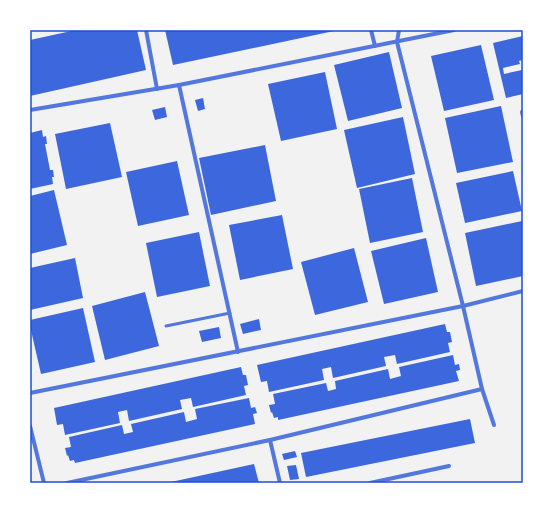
<svg xmlns="http://www.w3.org/2000/svg" width="553" height="513" viewBox="0 0 553 513" font-family="Montserrat,sans-serif">
  <style>
    .building { fill: #3d67dc }
    .lines { fill: none; stroke-linecap: round; stroke-linejoin: round }
    .service { stroke: #5277de; stroke-width: 3 }
    .minor { stroke: #5277de; stroke-width: 4 }
    .neatline { fill: none; stroke: #1d4ed8; stroke-width: 1.5 }
  </style>
  <rect width="100%" height="100%" fill="#f2f2f2"/>
  <!-- building -->
  <g class="building">
    <path d="M76 30H137L146 70 30 96V40Z"/>
    <path d="M165 30H334V31L173 65Z"/>
    <path d="M523 36V60L519 61 520 64 503 68 504 74 522 70 523 72V94L506 98 493 43Z"/>
    <path d="M481 45 494 100 444 111 431 56Z"/>
    <path d="M389 52 402 108 348 121 334 65Z"/>
    <path d="M325 72 337 129 281 141 268 84Z"/>
    <path d="M203 98 205 109 198 111 195 100Z"/>
    <path d="M501 106 513 162 457 173 445 118Z"/>
    <path d="M165 107 167 117 155 120 152 110Z"/>
    <path d="M403 117 415 174 357 188 344 130Z"/>
    <path d="M110 123 122 177 66 189 55 134Z"/>
    <path d="M42 130 43 137 46 136 47 144H45L50 170H53L54 177H52L53 184 30 189V133Z"/>
    <path d="M265 145 276 201 211 215 199 158Z"/>
    <path d="M177 161 189 215 138 226 126 172Z"/>
    <path d="M513 171 522 211 465 223 456 183Z"/>
    <path d="M412 178 423 232 370 243 359 189Z"/>
    <path d="M54 190 67 245 30 254V196Z"/>
    <path d="M282 215 293 269 240 280 229 225Z"/>
    <path d="M522 221 523 276 476 286 465 233Z"/>
    <path d="M199 232 210 286 157 297 146 243Z"/>
    <path d="M426 238 438 292 384 304 371 251Z"/>
    <path d="M354 248 368 302 315 315 301 262Z"/>
    <path d="M75 258 83 298 30 310V268Z"/>
    <path d="M145 292 159 346 105 360 92 306Z"/>
    <path d="M83 308 95 362 41 374 30 326V320Z"/>
    <path d="M259 319 261 330 243 334 240 324Z"/>
    <path d="M445 324 447 332H450L452 342 448 343 450 352 397 364 395 355 384 357 386 366 333 378 331 367 322 369 324 380 269 392 267 381 261 382 257 365Z"/>
    <path d="M219 327 221 338 202 342 199 331Z"/>
    <path d="M453 355 455 365 459 364 460 370 456 371 459 381 278 420V417L274 418 272 412 271 413 269 405 275 404 273 394 326 383 328 391 336 389 335 381 388 369 390 379 401 376 399 367Z"/>
    <path d="M241 367 243 375H246L248 385 244 386 246 395 193 407 191 398 180 400 182 409 129 421 127 410 118 412 120 423 65 435 63 424 57 425 54 408Z"/>
    <path d="M249 398 251 408 255 407 257 413 253 414 255 424 75 463 74 460 70 461 68 455 67 456 65 448 71 447 69 437 122 425 124 434 133 432 131 424 184 412 186 422 197 419 195 409Z"/>
    <path d="M470 419 475 443 306 477 301 453Z"/>
    <path d="M295 451 297 457 284 460 282 454Z"/>
    <path d="M254 464 259 483H171V482Z"/>
    <path d="M296 465 299 479 290 480 287 466Z"/>
  </g>
  <g class="lines">
    <!-- service -->
    <path class="service" d="M166 326 230 313"/>
    <!-- minor -->
    <g class="minor">
      <path d="M146 30 157 89"/>
      <path d="M371 30 375 46"/>
      <path d="M399 30 397 42 463 306 482 389 494 425"/>
      <path d="M179 85 238 352"/>
      <path d="M30 110 179 85 454 30"/>
      <path d="M522 112 523 116"/>
      <path d="M30 393 463 306 523 291"/>
      <path d="M30 426 44 483"/>
      <path d="M270 440 280 483"/>
      <path d="M67 483 270 440 482 389"/>
      <path d="M370 483 449 466"/>
    </g>
  </g>
  <!-- border -->
  <rect width="553" height="513" fill="none" stroke="#ffffff" stroke-width="62"/>
  <rect x="31" y="31" width="491" height="451" class="neatline"/>
</svg>
